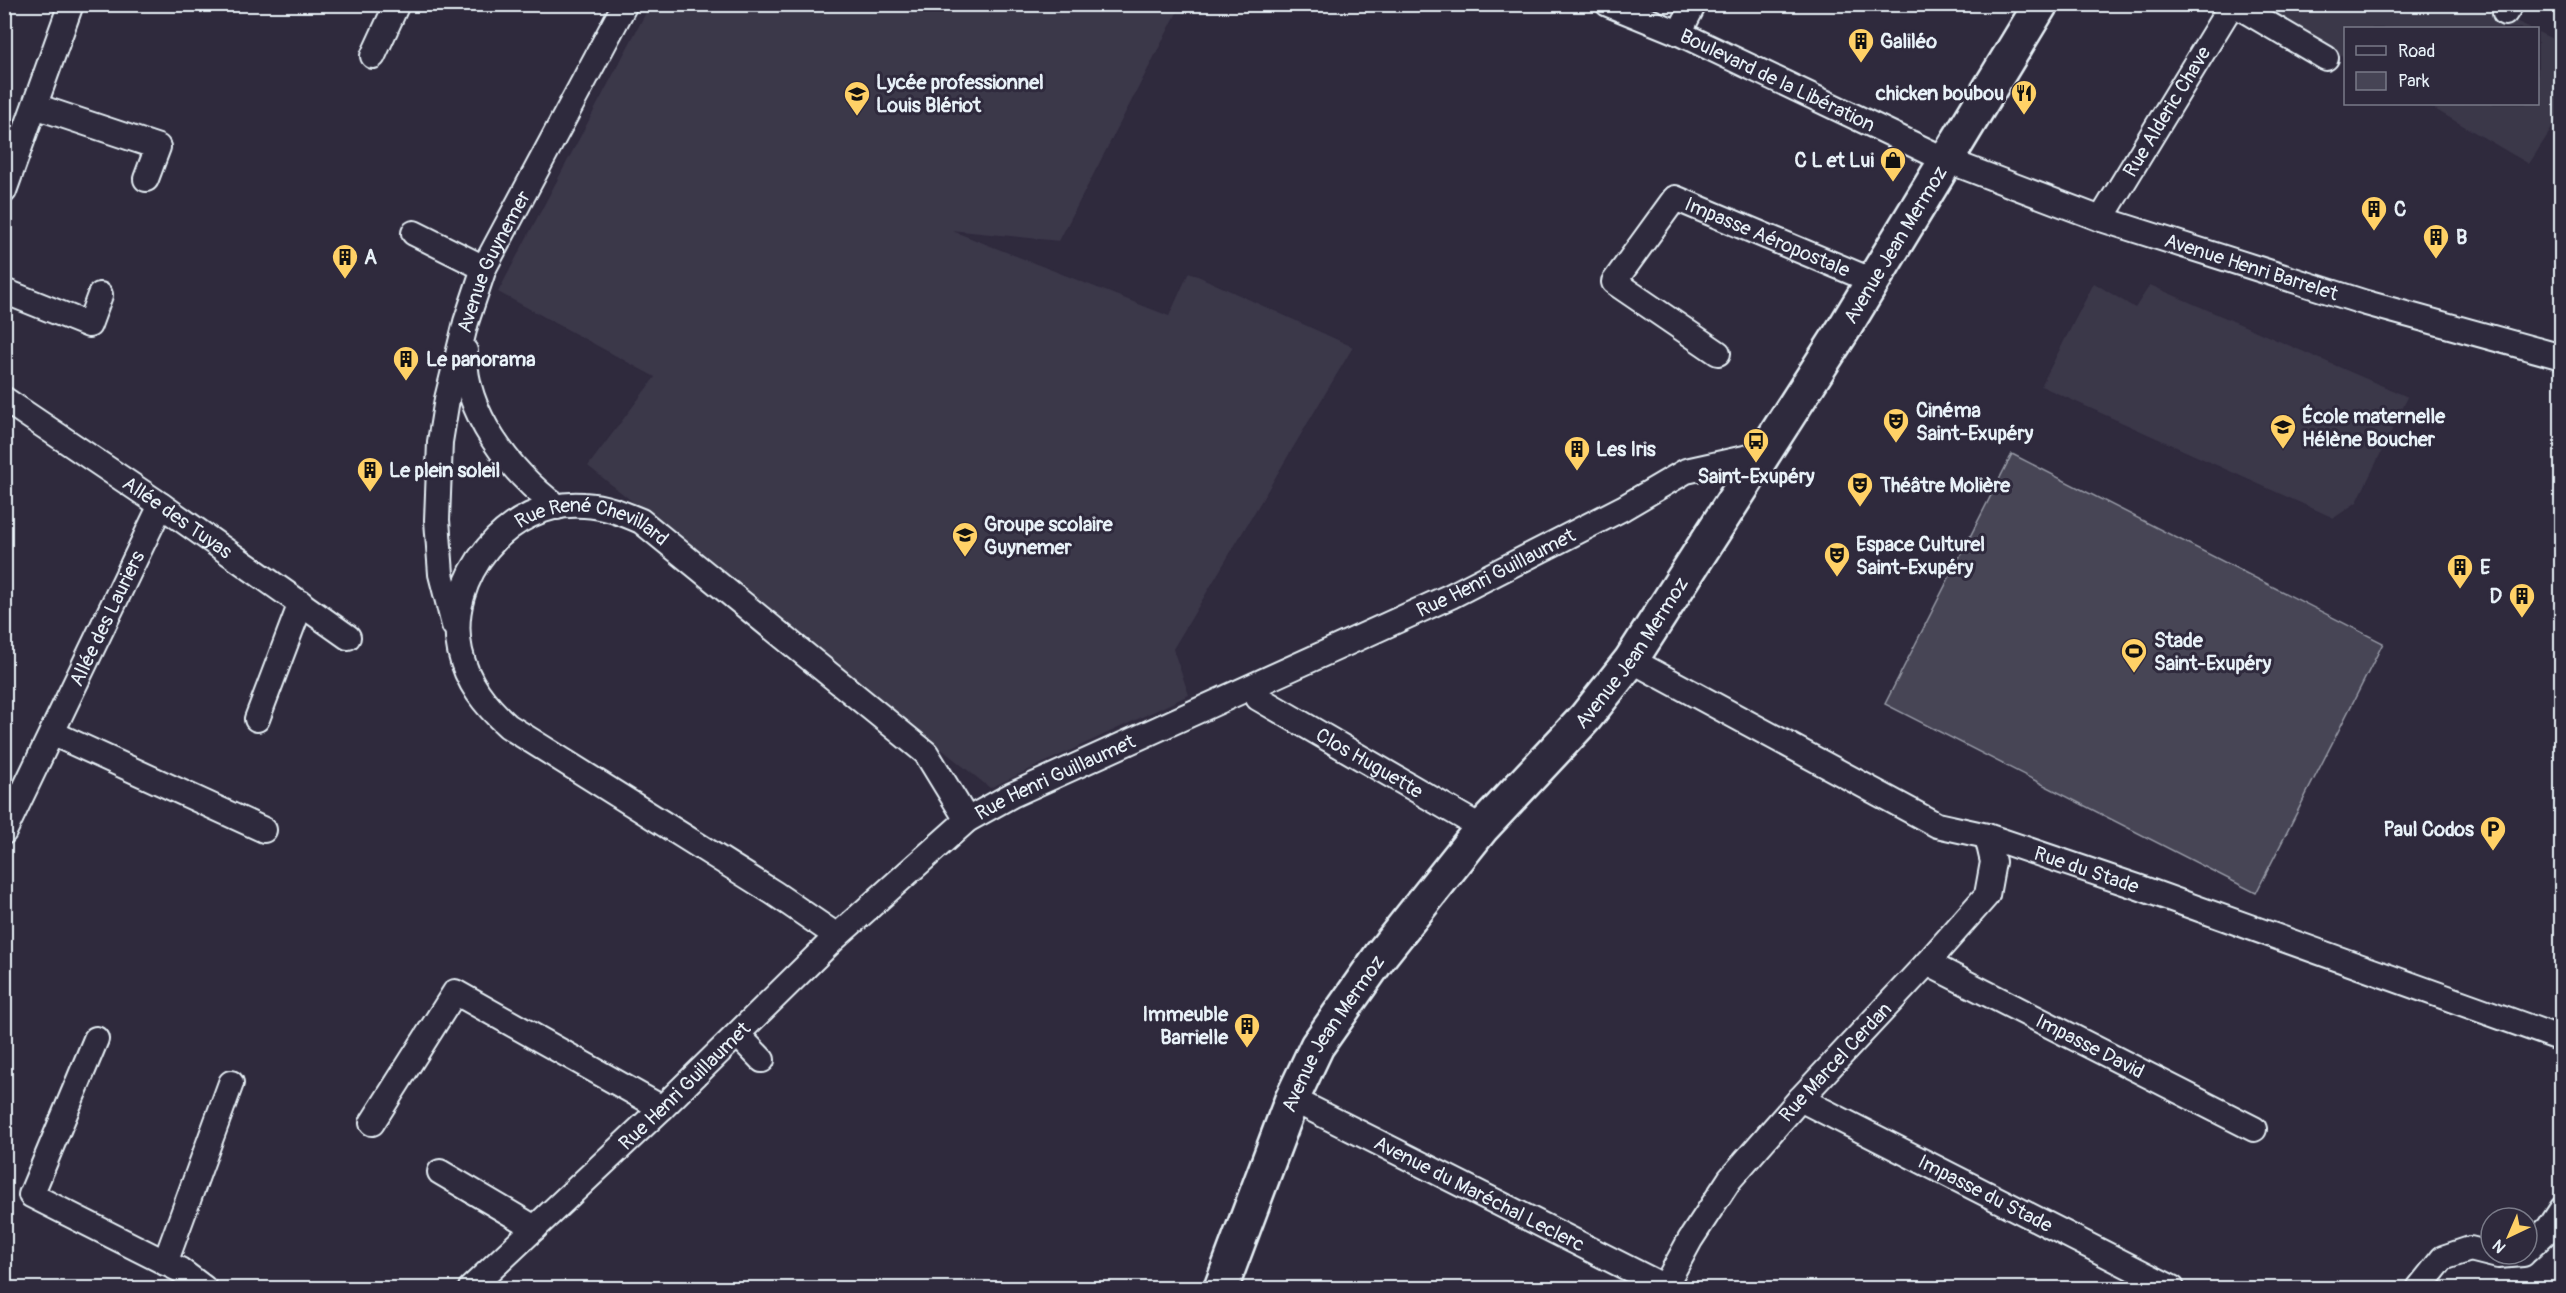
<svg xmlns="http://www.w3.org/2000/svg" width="2566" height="1293" viewBox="0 0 2566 1293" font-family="Pangolin,sans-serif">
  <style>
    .built { fill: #3b3749 }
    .green { fill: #464455; stroke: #979aa6; stroke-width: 1.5 }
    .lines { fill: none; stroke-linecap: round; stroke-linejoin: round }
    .street-casing { stroke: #e8f1f8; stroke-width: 28 }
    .secondary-casing { stroke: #e8f1f8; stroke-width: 38 }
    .street { stroke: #2f2a3d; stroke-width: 24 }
    .secondary { stroke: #2f2a3d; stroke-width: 33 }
    .labels { text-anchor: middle; stroke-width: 6; stroke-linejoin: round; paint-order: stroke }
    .poi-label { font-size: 20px; font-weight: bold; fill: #e8f1f8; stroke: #2f2a3d; text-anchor: start }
    .street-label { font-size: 20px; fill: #e8f1f8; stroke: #2f2a3d }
  </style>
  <rect width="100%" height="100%" fill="#2f2a3d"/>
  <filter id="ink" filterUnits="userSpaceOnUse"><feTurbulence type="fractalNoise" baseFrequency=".0167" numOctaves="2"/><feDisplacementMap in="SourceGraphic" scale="12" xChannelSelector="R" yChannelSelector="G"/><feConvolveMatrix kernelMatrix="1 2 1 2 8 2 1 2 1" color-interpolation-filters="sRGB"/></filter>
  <g filter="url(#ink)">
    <!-- built -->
    <g class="built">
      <path d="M650 5H1181L1059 241 950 230 1169 316 1189 272 1353 347 1173 649 1189 695 990 788 588 466 655 377 498 292Z"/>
      <path d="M2256 5H2505L2500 14 2531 28H2346L2345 57Z"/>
      <path d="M2538 32 2561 43V114L2529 164 2426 104H2538Z"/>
      <path d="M2094 283 2135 308 2150 285 2408 397 2357 502 2334 518 2041 386Z"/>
    </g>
    <!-- green -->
    <path class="green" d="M2012 454 2383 643 2256 893 1885 704Z"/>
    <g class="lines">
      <!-- street casing -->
      <g class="street-casing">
        <g id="street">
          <path id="s1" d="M1608 4 1679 33 1946 160 2101 219 2366 303 2562 357"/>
          <path d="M2234 4 2326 58"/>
          <path d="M2505 13 2511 4"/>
          <path d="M1679 33 1694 4"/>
          <path d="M373 56 397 4"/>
          <path d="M35 106 158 147 146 179"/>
          <path d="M4 191 71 4"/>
          <path id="s2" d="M2101 219 2232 4"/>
          <path d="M414 233 484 268"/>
          <path d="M4 291 89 325 100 295"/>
          <path d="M465 351C463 413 511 472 557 507"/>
          <path id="s3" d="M1718 353 1614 282 1675 198 1873 281"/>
          <path id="s4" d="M4 399 161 505 348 637"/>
          <path id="s5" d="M454 625 441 574 437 520 440 442 447 399 466 322 484 268 625 4"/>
          <path id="s6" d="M1631 660 1937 825 1987 836 2138 887 2562 1039"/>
          <path id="s7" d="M1258 698 1482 828"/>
          <path d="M257 719 301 603"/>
          <path d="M52 733 264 830"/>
          <path id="s8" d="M4 832 161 505"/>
          <path id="s9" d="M837 936 774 893 508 726C485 705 467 683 460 651 444 578 508 499 584 505 605 506 622 513 641 521L926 753 967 820"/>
          <path id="s10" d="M1927 963 2254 1129"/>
          <path d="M738 1035 762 1060"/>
          <path d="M96 1039 31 1195 180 1270 204 1288"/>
          <path id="s11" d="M1292 1099 1667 1288"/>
          <path id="s12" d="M1800 1099 2172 1288"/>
          <path d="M372 1123 455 992 662 1108"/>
          <path d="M440 1172 535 1228"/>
          <path d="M2527 1250 2549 1229 2562 1209"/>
          <path d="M165 1263 231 1083"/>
          <path id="s13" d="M471 1288 662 1108 837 936 967 820 1012 795 1451 596 1623 508 1686 471 1763 454"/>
          <path id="s14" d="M1664 1288 1690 1240 1730 1179 1800 1099 1927 963 1987 895 1993 862 1987 836"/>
          <path d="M2419 1288 2443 1258 2470 1249 2498 1256 2523 1254"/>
        </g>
      </g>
      <!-- secondary casing -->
      <g class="secondary-casing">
        <g id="secondary">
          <path id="s15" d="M1221 1288 1292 1099 1317 1046 1381 955 1482 828 1585 718 1631 660 1845 327 2041 4"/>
        </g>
      </g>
      <!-- street -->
      <use href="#street" class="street"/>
      <!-- secondary -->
      <use href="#secondary" class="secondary"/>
    </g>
  </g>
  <!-- icons -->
  <defs>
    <g id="building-pin" transform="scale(1.35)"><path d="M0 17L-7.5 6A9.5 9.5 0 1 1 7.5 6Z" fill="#ffd166" stroke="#2f2a3d"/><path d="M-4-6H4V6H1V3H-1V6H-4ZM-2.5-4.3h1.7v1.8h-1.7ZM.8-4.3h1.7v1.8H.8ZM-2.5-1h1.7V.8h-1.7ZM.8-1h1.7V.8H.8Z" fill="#111"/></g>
    <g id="restaurant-pin" transform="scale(1.35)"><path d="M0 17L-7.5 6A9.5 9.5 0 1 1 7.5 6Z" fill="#ffd166" stroke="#2f2a3d"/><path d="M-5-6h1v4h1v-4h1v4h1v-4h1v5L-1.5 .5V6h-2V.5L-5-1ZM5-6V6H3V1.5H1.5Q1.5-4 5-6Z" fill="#111"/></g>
    <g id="school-pin" transform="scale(1.35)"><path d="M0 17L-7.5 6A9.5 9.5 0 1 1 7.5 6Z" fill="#ffd166" stroke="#2f2a3d"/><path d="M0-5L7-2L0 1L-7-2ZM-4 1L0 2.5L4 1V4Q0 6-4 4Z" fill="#111"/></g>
    <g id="shop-pin" transform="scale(1.35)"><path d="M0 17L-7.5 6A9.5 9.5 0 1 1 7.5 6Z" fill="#ffd166" stroke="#2f2a3d"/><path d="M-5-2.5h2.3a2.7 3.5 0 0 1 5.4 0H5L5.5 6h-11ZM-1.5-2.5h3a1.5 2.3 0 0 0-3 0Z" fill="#111"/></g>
    <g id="theatre-pin" transform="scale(1.35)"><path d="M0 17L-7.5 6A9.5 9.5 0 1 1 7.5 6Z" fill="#ffd166" stroke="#2f2a3d"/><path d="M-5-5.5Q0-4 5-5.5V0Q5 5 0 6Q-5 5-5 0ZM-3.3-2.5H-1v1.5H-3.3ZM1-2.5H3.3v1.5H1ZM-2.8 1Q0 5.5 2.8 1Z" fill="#111"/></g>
    <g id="bus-pin" transform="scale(1.35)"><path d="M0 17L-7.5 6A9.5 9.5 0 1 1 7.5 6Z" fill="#ffd166" stroke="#2f2a3d"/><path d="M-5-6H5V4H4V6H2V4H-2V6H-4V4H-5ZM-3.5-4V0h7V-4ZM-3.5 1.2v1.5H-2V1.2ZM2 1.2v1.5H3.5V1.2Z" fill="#111"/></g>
    <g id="stadium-pin" transform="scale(1.35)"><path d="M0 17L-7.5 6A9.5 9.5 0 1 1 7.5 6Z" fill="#ffd166" stroke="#2f2a3d"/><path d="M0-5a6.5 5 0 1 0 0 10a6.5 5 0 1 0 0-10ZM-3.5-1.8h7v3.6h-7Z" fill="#111"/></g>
    <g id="parking-pin" transform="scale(1.35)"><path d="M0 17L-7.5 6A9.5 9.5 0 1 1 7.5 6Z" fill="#ffd166" stroke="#2f2a3d"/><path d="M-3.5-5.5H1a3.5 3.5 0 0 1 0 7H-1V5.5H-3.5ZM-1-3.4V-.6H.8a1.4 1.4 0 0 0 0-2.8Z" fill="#111"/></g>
  </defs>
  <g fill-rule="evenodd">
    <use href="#building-pin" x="1861" y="41"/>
    <use href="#restaurant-pin" x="2024" y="93"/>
    <use href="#school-pin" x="857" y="94"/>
    <use href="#shop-pin" x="1893" y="160"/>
    <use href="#building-pin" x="2374" y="209"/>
    <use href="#building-pin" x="2436" y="237"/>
    <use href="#building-pin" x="345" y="257"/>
    <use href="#building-pin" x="406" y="359"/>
    <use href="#theatre-pin" x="1896" y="421"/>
    <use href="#school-pin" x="2283" y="427"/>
    <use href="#bus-pin" x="1756" y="441"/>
    <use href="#building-pin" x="1577" y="449"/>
    <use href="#building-pin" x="370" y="470"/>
    <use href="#theatre-pin" x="1860" y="485"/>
    <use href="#school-pin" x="965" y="535"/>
    <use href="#theatre-pin" x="1837" y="555"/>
    <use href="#building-pin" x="2460" y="567"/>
    <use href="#building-pin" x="2522" y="596"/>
    <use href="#stadium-pin" x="2134" y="651"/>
    <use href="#parking-pin" x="2493" y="829"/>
    <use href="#building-pin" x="1247" y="1026"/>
  </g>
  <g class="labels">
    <!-- poi labels -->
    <g class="poi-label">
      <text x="1880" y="48">Galiléo</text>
      <text x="876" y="89">Lycée professionnel<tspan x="876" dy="23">Louis Blériot</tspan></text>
      <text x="2004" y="100" text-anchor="end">chicken boubou</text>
      <text x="1874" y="167" text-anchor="end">C L et Lui</text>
      <text x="2394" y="216">C</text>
      <text x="2456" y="244">B</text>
      <text x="364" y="264">A</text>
      <text x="426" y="366">Le panorama</text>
      <text x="1916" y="417">Cinéma<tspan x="1916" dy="23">Saint-Exupéry</tspan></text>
      <text x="2302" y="423">École maternelle<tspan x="2302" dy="23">Hélène Boucher</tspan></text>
      <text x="1596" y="456">Les Iris</text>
      <text x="389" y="477">Le plein soleil</text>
      <text x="1756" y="483" text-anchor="middle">Saint-Exupéry</text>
      <text x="1880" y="492">Théâtre Molière</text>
      <text x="984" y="531">Groupe scolaire<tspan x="984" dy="23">Guynemer</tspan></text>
      <text x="1856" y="551">Espace Culturel<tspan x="1856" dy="23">Saint-Exupéry</tspan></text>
      <text x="2480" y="574">E</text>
      <text x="2502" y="603" text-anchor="end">D</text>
      <text x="2154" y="647">Stade<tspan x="2154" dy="23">Saint-Exupéry</tspan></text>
      <text x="2474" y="836" text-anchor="end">Paul Codos</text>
      <text x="1228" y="1021" text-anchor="end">Immeuble<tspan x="1228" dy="23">Barrielle</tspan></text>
    </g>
    <!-- street labels -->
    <g class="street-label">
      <text dy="7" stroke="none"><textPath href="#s1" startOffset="186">Boulevard de la Libération</textPath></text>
      <text dy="7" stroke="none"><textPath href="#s2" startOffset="126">Rue Alderic Chave</textPath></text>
      <text dy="7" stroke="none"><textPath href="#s3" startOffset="330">Impasse Aéropostale</textPath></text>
      <text dy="7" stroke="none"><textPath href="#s15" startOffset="1251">Avenue Jean Mermoz</textPath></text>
      <text dy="7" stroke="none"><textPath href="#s5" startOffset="374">Avenue Guynemer</textPath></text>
      <text dy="7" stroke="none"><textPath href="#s1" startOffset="696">Avenue Henri Barrelet</textPath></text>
      <text dy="7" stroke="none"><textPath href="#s4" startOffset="210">Allée des Tuyas</textPath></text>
      <text dy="7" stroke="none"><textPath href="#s9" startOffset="711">Rue René Chevillard</textPath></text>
      <text dy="7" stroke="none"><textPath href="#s13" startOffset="1266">Rue Henri Guillaumet</textPath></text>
      <text dy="7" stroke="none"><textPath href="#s8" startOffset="237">Allée des Lauriers</textPath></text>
      <text dy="7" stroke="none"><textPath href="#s15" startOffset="765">Avenue Jean Mermoz</textPath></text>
      <text dy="7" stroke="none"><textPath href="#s7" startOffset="129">Clos Huguette</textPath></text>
      <text dy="7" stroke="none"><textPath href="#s13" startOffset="780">Rue Henri Guillaumet</textPath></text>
      <text dy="7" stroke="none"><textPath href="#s6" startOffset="504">Rue du Stade</textPath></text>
      <text dy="7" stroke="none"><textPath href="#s15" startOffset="279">Avenue Jean Mermoz</textPath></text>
      <text dy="7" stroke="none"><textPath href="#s10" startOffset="183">Impasse David</textPath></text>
      <text dy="7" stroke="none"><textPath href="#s14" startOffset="285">Rue Marcel Cerdan</textPath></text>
      <text dy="7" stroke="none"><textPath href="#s13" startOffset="294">Rue Henri Guillaumet</textPath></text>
      <text dy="7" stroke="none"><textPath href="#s11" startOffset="210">Avenue du Maréchal Leclerc</textPath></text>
      <text dy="7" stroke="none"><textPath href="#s12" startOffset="208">Impasse du Stade</textPath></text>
    </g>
  </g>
  <!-- margin -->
  <rect width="2566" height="1293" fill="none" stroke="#2f2a3d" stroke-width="24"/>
  <rect x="12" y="12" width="2542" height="1269" fill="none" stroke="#e8f1f8" stroke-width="2" filter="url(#ink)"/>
  <!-- legend -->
  <rect x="2344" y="27" width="195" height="78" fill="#2f2a3d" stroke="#797a88" stroke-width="1.5"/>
  <rect x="2356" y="46" width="30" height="9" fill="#2f2a3d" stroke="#797a88" stroke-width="1.5"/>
  <text x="2398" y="57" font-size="18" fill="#e8f1f8">Road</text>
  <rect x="2356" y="72" width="30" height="18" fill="#464455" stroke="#797a88" stroke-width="1.5"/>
  <text x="2398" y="87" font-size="18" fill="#e8f1f8">Park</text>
  <!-- north arrow -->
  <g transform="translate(2509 1236) rotate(224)"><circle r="28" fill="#2f2a3d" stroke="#797a88" stroke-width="1.5"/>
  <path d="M0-4.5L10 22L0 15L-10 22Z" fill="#ffd166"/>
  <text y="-9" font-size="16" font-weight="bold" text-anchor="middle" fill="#e8f1f8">N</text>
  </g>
</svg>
